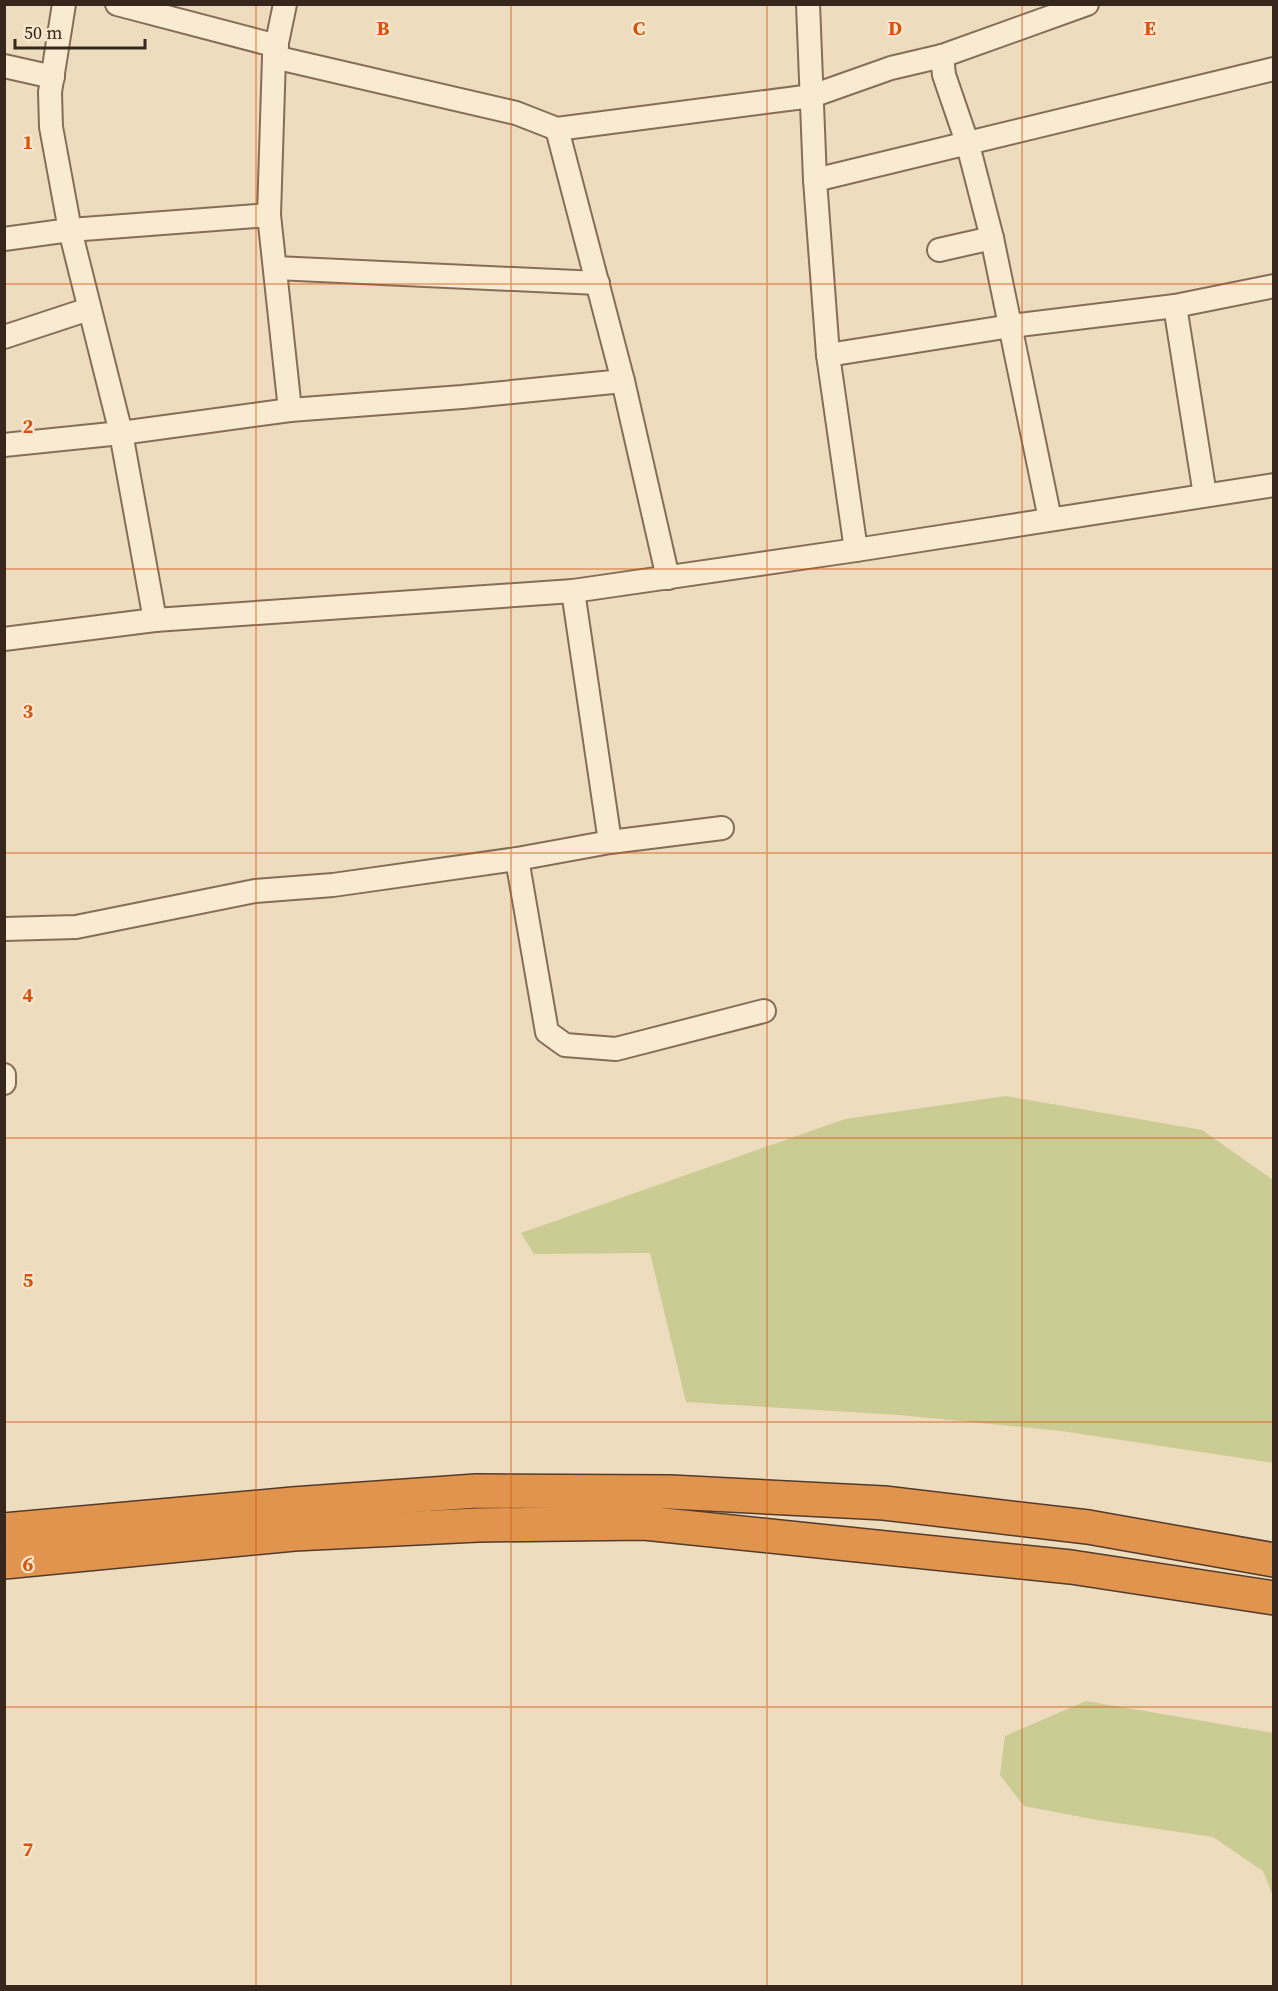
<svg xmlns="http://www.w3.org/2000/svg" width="1278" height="1991" viewBox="0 0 1278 1991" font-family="'Source Serif 4',serif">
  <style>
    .green { fill: #cacc93 }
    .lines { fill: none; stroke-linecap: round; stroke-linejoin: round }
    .minor-casing { stroke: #876d57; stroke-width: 26 }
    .highway-casing { stroke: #543b2c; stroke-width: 36 }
    .minor { stroke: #f9ead2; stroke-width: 22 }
    .highway { stroke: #e0944d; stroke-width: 33 }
    .grid { fill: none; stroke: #d6540e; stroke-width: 1.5; stroke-opacity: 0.55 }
    .grid-label { font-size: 20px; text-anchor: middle; font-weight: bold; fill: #d6540e; stroke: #f6e7ce; stroke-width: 4.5; stroke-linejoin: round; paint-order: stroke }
  </style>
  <rect width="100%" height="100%" fill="#eedcbf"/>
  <!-- green -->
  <g class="green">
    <path d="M1006 1096 1202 1130 1273 1180V1463L1061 1431 899 1415 686 1402 650 1253 534 1254 521 1233 845 1119Z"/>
    <path d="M1086 1701 1273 1733V1896L1263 1871 1213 1837 1097 1820 1024 1806 1000 1775 1005 1736Z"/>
  </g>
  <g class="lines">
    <!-- minor casing -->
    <g class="minor-casing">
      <g id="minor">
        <path d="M64 4 50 92 51 127 70 230 121 433 155 620"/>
        <path d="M117 4 277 46"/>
        <path d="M285 4 274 57 269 215 290 410"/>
        <path d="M808 4 815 180 828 355"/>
        <path d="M942 56 944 75 968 145 992 238 1050 519"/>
        <path d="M274 57 516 113 557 129 812 96 891 68 942 56 1087 4"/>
        <path d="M4 66 53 77"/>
        <path d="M557 129 623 381 668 578"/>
        <path d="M815 180 1274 69"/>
        <path d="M4 239 70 230 269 215"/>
        <path d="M939 250 992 238"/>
        <path d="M276 268 598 283"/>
        <path d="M1175 306 1205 495"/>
        <path d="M4 337 89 309"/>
        <path d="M4 445 121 433 290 410 462 397 623 381"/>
        <path d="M856 550 828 355 1011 326 1175 306 1274 286"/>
        <path d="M4 639 155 620 573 591"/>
        <path d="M610 842 722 828"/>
        <path d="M517 859 547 1032 565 1045 616 1049 764 1011"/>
        <path d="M4 929 76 927 255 891 333 885 517 859 610 842 573 591 856 550 1274 485"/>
        <path d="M4 1075V1083"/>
      </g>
    </g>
    <!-- highway casing -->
    <g class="highway-casing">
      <g id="highway">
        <path d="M4 1530 293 1504 476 1491 670 1492 884 1503 1088 1527 1274 1560"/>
        <path d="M4 1562 294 1534 478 1525 644 1523 1071 1567 1274 1598"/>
      </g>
    </g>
    <!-- minor -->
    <use href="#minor" class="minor"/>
    <!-- highway -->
    <use href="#highway" class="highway"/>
  </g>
  <!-- grid -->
  <path class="grid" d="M256 4V1986M511 4V1986M767 4V1986M1022 4V1986M4 284H1274M4 569H1274M4 853H1274M4 1138H1274M4 1422H1274M4 1707H1274"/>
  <g class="grid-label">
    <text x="383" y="35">B</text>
    <text x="639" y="35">C</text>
    <text x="895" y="35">D</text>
    <text x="1150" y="35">E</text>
    <text x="28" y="149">1</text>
    <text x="28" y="433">2</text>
    <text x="28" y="718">3</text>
    <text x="28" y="1002">4</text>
    <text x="28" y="1287">5</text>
    <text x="28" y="1571">6</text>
    <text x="28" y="1856">7</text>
  </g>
  <!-- border -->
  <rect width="1278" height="1991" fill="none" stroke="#36261c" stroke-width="12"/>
  <!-- scale -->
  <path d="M15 39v9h130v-9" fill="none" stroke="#36261c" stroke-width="3"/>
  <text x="24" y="39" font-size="18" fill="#36261c" stroke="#f6e7ce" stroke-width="4.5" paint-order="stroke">50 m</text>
</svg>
